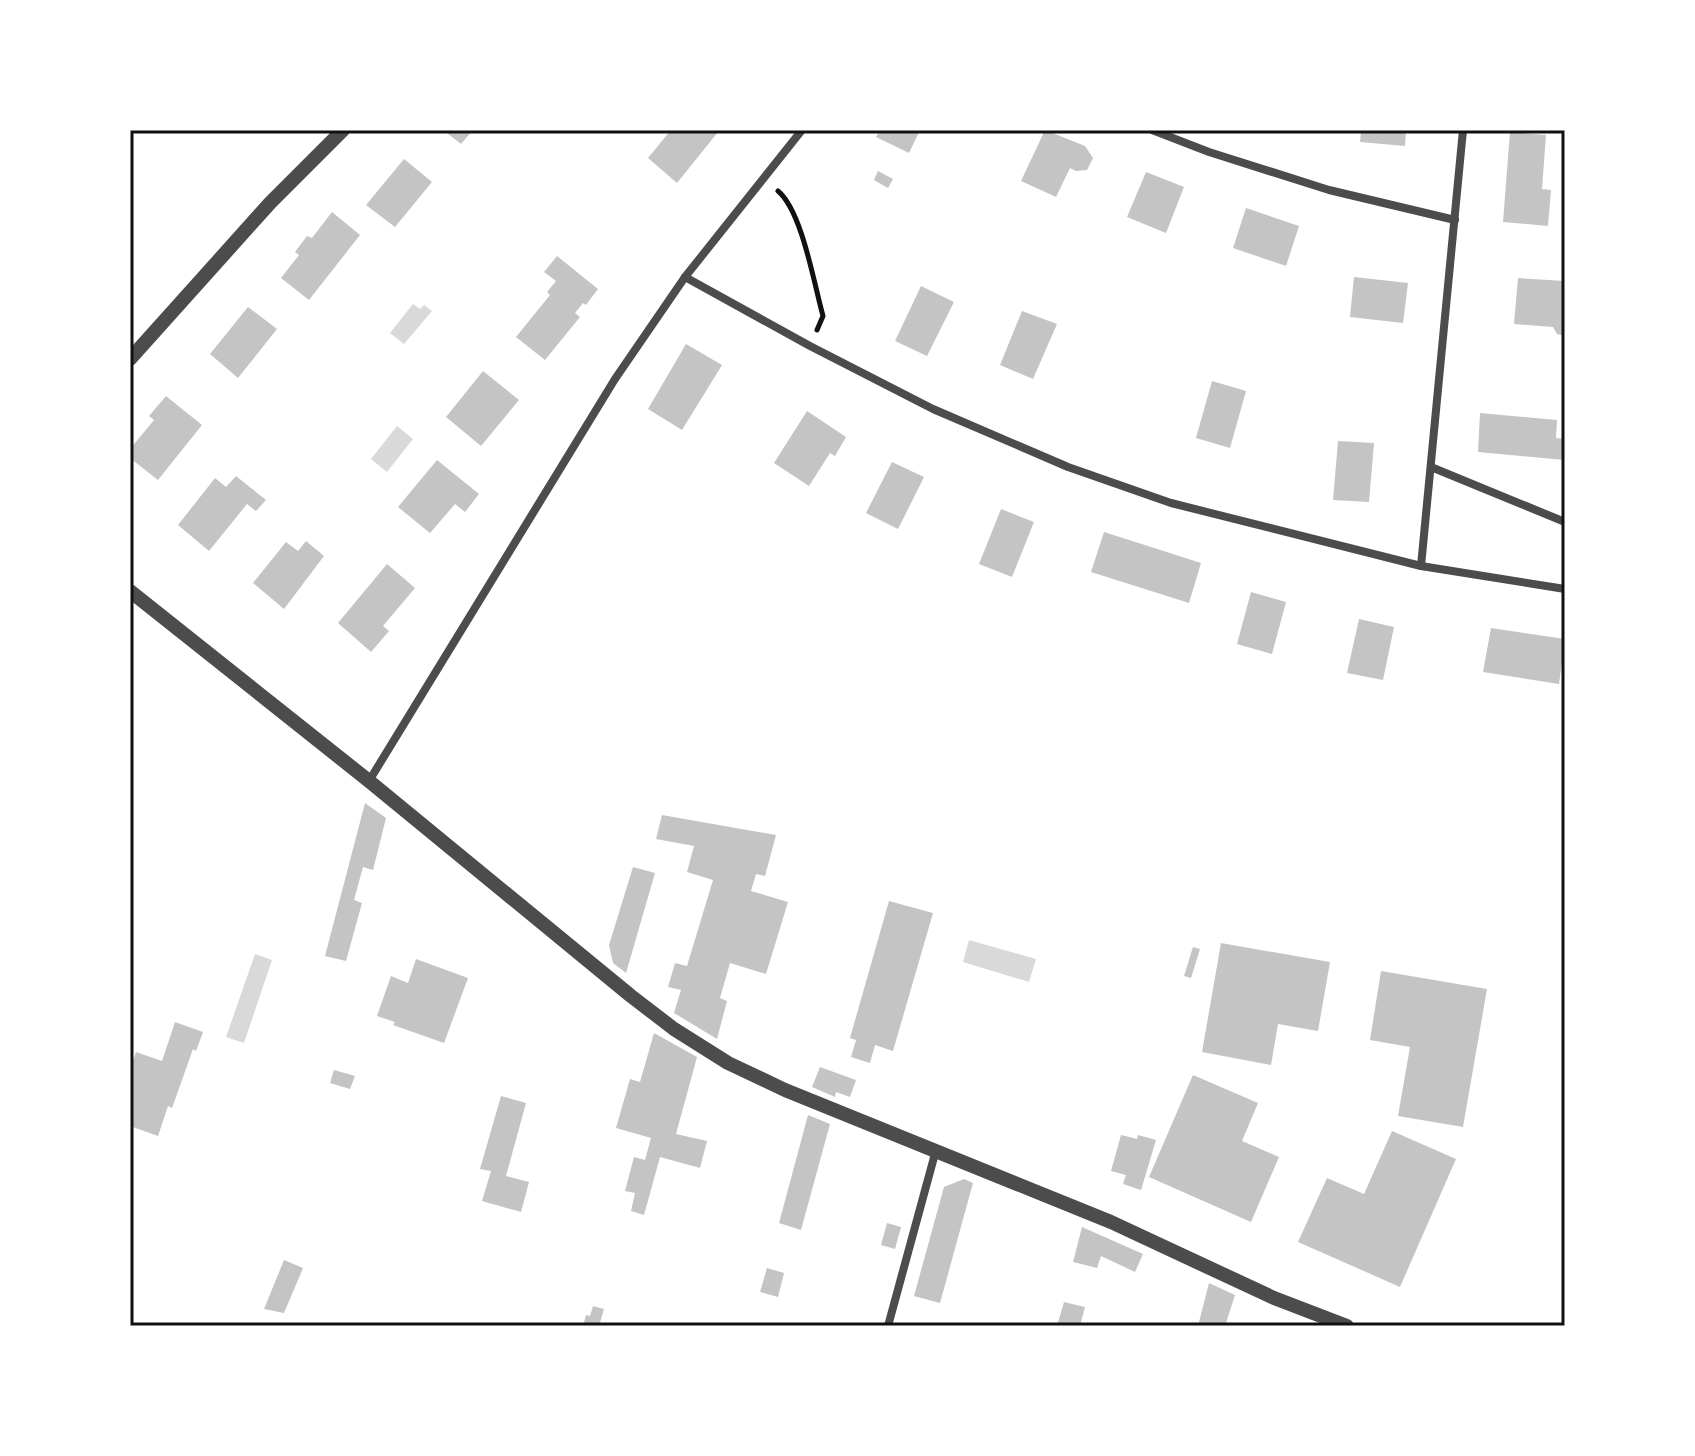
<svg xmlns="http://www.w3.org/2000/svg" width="1695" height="1456" viewBox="0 0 1695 1456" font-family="Poppins,sans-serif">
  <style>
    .water { fill: #d9d9d9 }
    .building { fill: #c4c4c4 }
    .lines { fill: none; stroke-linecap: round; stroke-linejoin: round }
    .path { stroke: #111; stroke-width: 5 }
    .minor { stroke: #4c4c4c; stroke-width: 8 }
    .tertiary { stroke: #4c4c4c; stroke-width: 14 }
    .neatline { fill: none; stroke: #111; stroke-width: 3 }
  </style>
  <rect width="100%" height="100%" fill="#fff"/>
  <!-- water -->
  <g class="water">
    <path d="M413 304 420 309 424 305 432 311 404 344 390 333Z"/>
    <path d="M397 426 413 439 387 472 371 459Z"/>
    <path d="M969 940 1036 959 1029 982 963 962Z"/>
    <path d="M255 954 272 960 244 1043 226 1037Z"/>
  </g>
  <!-- building -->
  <g class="building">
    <path d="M443 130H473L461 144Z"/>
    <path d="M671 130 718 132 677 183 648 158Z"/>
    <path d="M880 130H920L909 153 876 137Z"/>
    <path d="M1045 130 1085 146 1093 158 1087 170 1076 171 1070 168 1056 197 1021 181Z"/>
    <path d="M1361 130H1406L1405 146 1360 142Z"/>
    <path d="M1510 132 1546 135 1542 189 1551 190 1548 226 1503 222Z"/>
    <path d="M404 159 432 182 395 227 366 205Z"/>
    <path d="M878 171 893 179 888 188 874 180Z"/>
    <path d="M1146 172 1184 187 1166 233 1127 217Z"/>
    <path d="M1246 208 1299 226 1286 266 1233 248Z"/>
    <path d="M332 212 360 235 309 300 281 278 299 255 295 252 307 236 312 238Z"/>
    <path d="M557 256 598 289 586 305 583 303 575 313 580 317 545 360 516 337 550 295 547 292 556 281 544 272Z"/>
    <path d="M1354 277 1408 283 1403 323 1350 317Z"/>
    <path d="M1518 278 1565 281V336L1557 334 1553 327 1514 324Z"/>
    <path d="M921 286 954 302 927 356 895 341Z"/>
    <path d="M248 307 277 329 238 378 210 354Z"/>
    <path d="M1022 311 1057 324 1033 379 1000 365Z"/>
    <path d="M686 344 722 365 682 430 648 409Z"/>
    <path d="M483 371 519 400 481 446 446 417Z"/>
    <path d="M1212 381 1246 391 1230 448 1196 438Z"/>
    <path d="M166 396 202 425 158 480 130 458V449L154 420 149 416Z"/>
    <path d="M807 411 846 437 835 456 830 453 809 486 774 463Z"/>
    <path d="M1480 413 1557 420 1556 438 1565 439V460L1478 452Z"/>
    <path d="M1338 441 1374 443 1369 502 1333 500Z"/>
    <path d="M437 460 479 494 465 512 455 504 430 533 398 507Z"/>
    <path d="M892 462 924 477 898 529 866 513Z"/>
    <path d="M236 476 266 500 256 511 247 504 209 551 178 525 215 478 226 487Z"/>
    <path d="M1001 509 1034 522 1012 577 979 564Z"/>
    <path d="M1104 532 1201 563 1189 603 1091 572Z"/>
    <path d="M306 541 324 556 284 609 253 583 286 542 298 551Z"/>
    <path d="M387 564 415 588 383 626 389 631 371 652 338 623Z"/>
    <path d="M1251 592 1286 602 1272 654 1237 644Z"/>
    <path d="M1359 619 1394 627 1383 680 1347 673Z"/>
    <path d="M1491 628 1565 639 1559 684 1483 672Z"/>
    <path d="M365 803 386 818 373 870 363 867 354 900 362 903 346 961 325 956Z"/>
    <path d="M662 815 776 835 765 876 756 874 751 891 788 902 766 974 730 963 720 998 727 1001 717 1039 674 1013 681 990 668 987 675 963 687 966 713 880 687 872 694 846 656 839Z"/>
    <path d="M633 867 655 873 626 973 613 963 609 945Z"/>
    <path d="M889 901 933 913 893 1051 875 1045 870 1063 851 1057 856 1040 850 1038Z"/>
    <path d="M1221 943 1330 962 1318 1031 1278 1024 1271 1065 1202 1052Z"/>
    <path d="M1193 947 1200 949 1191 978 1184 976Z"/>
    <path d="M416 959 468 978 444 1043 393 1025 395 1022 377 1016 391 976 408 983Z"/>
    <path d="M1381 971 1487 989 1463 1127 1398 1116 1410 1047 1370 1040Z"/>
    <path d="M175 1022 203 1032 196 1051 193 1049 172 1108 168 1106 158 1136 130 1126V1070L136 1052 162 1061Z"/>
    <path d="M654 1033 697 1057 676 1134 707 1141 700 1168 660 1157 644 1215 631 1211 635 1193 625 1191 634 1157 645 1160 651 1138 616 1128 630 1079 640 1082Z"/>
    <path d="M820 1067 856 1080 850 1097 836 1092 835 1097 812 1087Z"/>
    <path d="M334 1070 355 1076 350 1089 330 1083Z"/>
    <path d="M1193 1075 1258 1103 1242 1141 1279 1157 1251 1222 1149 1177Z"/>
    <path d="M501 1096 526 1103 506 1176 529 1182 521 1212 482 1201 491 1171 480 1169Z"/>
    <path d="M808 1115 830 1124 801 1230 779 1223Z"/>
    <path d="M1392 1131 1456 1159 1400 1287 1298 1242 1327 1178 1364 1194Z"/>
    <path d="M1121 1135 1137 1139 1138 1135 1156 1140 1141 1190 1123 1184 1126 1175 1111 1171Z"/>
    <path d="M964 1179 973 1183 940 1303 914 1296 944 1187Z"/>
    <path d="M887 1223 901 1227 895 1249 881 1245Z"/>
    <path d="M1082 1227 1143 1254 1135 1272 1101 1256 1097 1268 1073 1262Z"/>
    <path d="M284 1260 303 1268 284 1313 264 1309Z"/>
    <path d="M767 1268 784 1273 778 1297 760 1292Z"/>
    <path d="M1209 1283 1235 1295 1225 1326H1198Z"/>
    <path d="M1064 1302 1085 1307 1080 1326H1057Z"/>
    <path d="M593 1306 604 1309 599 1326H583L586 1315 590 1316Z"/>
  </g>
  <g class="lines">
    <!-- path -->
    <path class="path" d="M778 191C802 211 814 284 823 316L817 330"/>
    <!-- minor -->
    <g class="minor">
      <path d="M1152 130 1209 152 1329 190 1455 220"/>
      <path d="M685 277 810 346 933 409 1068 467 1171 503 1421 566 1565 589"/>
      <path d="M1431 467 1565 522"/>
      <path d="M1421 566 1463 130"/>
      <path d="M369 781 615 379 685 277 802 130"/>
      <path d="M888 1326 936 1150"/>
    </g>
    <!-- tertiary -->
    <g class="tertiary">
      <path d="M130 359 270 203 343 130"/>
      <path d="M130 591 369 781 631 996 674 1029 728 1063 785 1090 1111 1222 1274 1298 1347 1326"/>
    </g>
  </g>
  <!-- border -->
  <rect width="1695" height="1456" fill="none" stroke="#ffffff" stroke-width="264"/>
  <rect x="132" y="132" width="1431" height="1192" class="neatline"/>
</svg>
